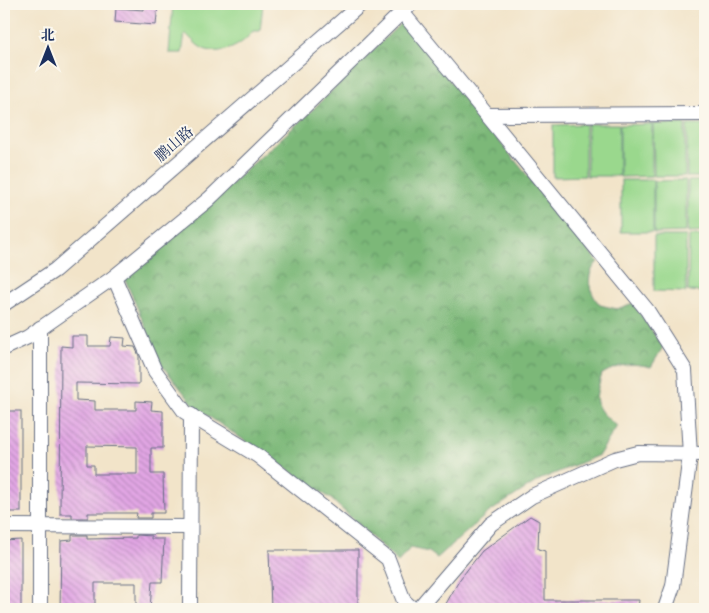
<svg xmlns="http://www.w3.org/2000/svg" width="709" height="613" viewBox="0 0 709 613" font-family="Cardo,'Noto Serif SC',serif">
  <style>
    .forest { fill: url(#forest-crowns); stroke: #4b746b }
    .pitch { fill: #9ad88d; stroke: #5a8476 }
    .building { fill: url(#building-back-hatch); fill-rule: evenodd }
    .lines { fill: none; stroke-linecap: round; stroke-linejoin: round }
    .minor-casing { stroke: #666e83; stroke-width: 16 }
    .minor { stroke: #fff; stroke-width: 14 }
    .labels { text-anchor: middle; stroke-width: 4; stroke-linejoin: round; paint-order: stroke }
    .street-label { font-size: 15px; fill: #1b2f5e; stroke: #fbf7ec }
  </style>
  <defs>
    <pattern id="forest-crowns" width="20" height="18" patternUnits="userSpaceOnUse" patternTransform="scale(1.25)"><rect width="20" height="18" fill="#7bb878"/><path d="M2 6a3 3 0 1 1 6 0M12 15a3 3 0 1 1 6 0" fill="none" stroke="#649666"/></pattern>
    <pattern id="building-back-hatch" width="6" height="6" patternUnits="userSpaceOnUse" patternTransform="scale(1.25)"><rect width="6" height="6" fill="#e2a6e4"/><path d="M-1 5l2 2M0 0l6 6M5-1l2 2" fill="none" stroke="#b688bc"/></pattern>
  </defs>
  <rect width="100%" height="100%" fill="#fbf7ec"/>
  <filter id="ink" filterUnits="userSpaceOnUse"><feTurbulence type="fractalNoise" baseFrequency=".02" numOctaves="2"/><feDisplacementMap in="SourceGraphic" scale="10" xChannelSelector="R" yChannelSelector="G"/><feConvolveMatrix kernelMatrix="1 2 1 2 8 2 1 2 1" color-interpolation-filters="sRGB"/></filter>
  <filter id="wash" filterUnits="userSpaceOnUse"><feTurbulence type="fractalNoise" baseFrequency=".0096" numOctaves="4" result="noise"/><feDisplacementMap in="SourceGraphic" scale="20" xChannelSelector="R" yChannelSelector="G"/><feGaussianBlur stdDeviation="1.12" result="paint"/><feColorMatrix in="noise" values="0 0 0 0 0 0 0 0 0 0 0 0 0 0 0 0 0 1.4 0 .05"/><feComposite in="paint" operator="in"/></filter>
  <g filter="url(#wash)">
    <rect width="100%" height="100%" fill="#f2e4c9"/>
    <!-- forest -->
    <path class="forest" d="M402 22 598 262C584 275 589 292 600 305L617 309 633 303 663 347 651 367C631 362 620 364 602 374 593 402 593 407 617 426L599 455 539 480 488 513 437 558 429 552 410 548 398 562 330 498 196 408 161 364 125 279 306 116Z"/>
    <!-- pitch -->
    <g class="pitch">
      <path d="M173 4H263L260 31H253C243 44 226 55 207 50 198 48 192 39 185 33L182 53H169Z"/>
      <path d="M585 124V176L553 177V125Z"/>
      <rect x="587" y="124" width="32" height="52"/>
      <path d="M652 124V176L620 177V125Z"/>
      <path d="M653 124H685V176H654Z"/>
      <rect x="687" y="125" width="18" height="52"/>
      <rect x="621" y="180" width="32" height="52"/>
      <path d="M686 180V232L654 233V181Z"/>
      <path d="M688 181H705V232L688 233Z"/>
      <path d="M654 236H686V292L654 291Z"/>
      <path d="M689 236H705V292L688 291Z"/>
    </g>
    <g id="blocks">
      <!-- building -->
      <g class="building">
        <path d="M144 4H158L156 25 115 22 116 8 144 10Z"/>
        <path d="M72 336H88V346H110L111 337 125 338 124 346 135 347 139 356V384L76 383V400L95 401V410H136V401L152 402 151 410 163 411V448H151V474H163L164 513H151V518H136L137 513H88V518H72V514H60L61 346 72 347ZM87 446 137 447V474H94V465H87Z"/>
        <rect x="4" y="411" width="17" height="101"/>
        <path d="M530 516 539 521 538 549 545 551V600H639L638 609H443L460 579 482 551Z"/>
        <path d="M72 535H87V539L136 538V535L151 536V539H164L162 582H152L150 609H136V583H95V609H60L61 541 72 540Z"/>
        <path d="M21 540V609H4V541Z"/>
        <path d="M269 550H358V609H271Z"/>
      </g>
    </g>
  </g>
  <g filter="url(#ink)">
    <use href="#blocks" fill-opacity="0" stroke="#666e83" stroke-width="1"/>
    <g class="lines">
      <!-- minor casing -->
      <g class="minor-casing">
        <g id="minor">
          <path d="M411 4 402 12 487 115 705 114"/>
          <path d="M487 115 647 310 685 370 690 455 673 586 665 609"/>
          <path d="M114 277 155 371 185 412 258 456 388 559 404 601 413 609"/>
          <path d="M4 304 55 270 361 4"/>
          <path d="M40 328V609"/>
          <path d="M4 348 28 337 114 277 209 199 402 12"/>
          <path d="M4 526 190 527"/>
          <path d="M190 609 191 415"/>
          <path d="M418 609 491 524 532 496 615 459 638 453 705 454"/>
        </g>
      </g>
      <!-- minor -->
      <use href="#minor" class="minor"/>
    </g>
  </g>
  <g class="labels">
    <!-- street labels -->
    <g class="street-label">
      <text transform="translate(174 144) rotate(-41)" y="5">鹏山路</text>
    </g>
  </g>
  <!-- margin -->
  <rect width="709" height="613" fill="none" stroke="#fbf7ec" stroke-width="20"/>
  <!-- north arrow -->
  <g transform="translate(48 48)" stroke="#fbf7ec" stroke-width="4" paint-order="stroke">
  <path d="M0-4L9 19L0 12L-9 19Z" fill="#1b2f5e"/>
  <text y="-8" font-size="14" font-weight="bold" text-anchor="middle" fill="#1b2f5e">北</text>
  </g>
</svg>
